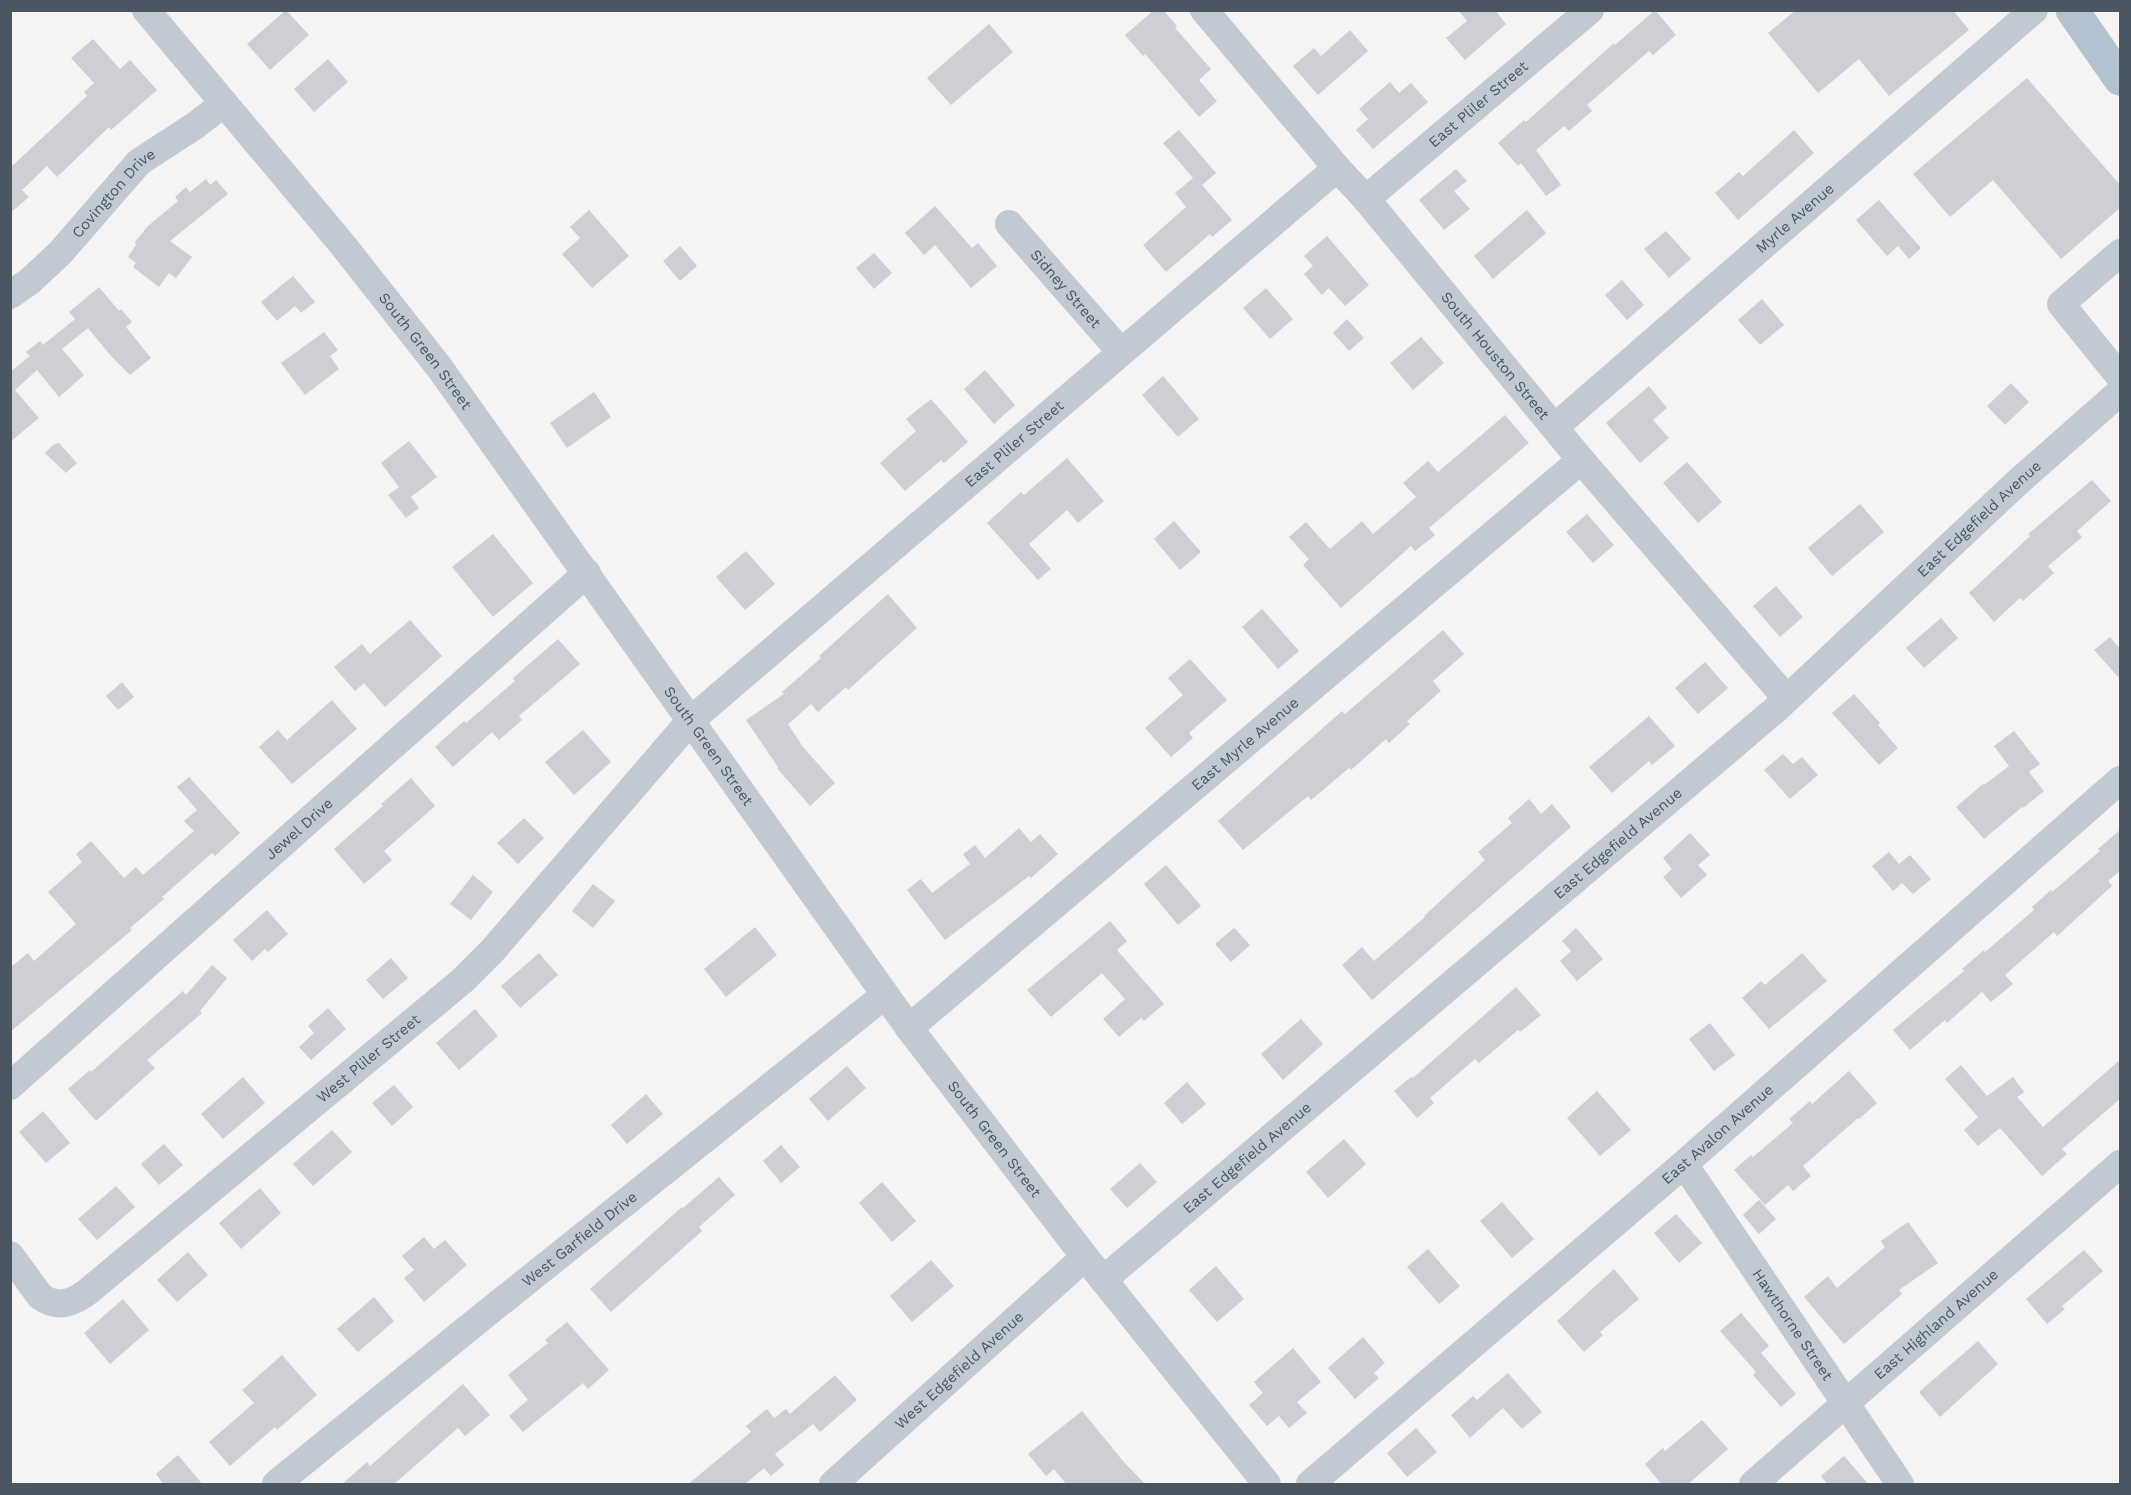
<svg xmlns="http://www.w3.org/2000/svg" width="2131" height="1495" viewBox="0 0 2131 1495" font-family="'Work Sans',sans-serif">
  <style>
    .building { fill: #cdcfd5 }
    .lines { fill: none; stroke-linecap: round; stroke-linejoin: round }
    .minor { stroke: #c1cad2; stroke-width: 28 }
    .major { stroke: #b3c2d1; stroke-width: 33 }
    .labels { text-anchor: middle; stroke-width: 4.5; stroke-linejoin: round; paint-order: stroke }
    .street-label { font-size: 15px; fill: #4a5661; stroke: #fff }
  </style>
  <rect width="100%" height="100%" fill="#f5f3f3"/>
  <!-- building -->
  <g class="building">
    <path d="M286 10 309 35 270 70 247 44Z"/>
    <path d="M1154 10H1163L1177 26 1175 28 1211 69 1199 80 1217 101 1199 117 1145 54 1143 56 1125 35Z"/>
    <path d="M1458 10H1495L1506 24 1465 60 1446 38 1467 21Z"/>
    <path d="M1655 10 1676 35 1653 55 1649 51 1587 105 1592 111 1569 131 1564 126 1536 150 1561 185 1546 196 1521 163 1518 166 1498 143 1524 120 1526 122 1614 43 1615 45Z"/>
    <path d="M1796 10H1953L1969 30 1889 96 1859 59 1818 93 1768 33Z"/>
    <path d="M989 24 1013 52 951 105 927 78Z"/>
    <path d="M1350 30 1368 51 1318 95 1293 66 1314 48 1321 56Z"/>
    <path d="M93 39 120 69 130 60 157 90 111 130 109 127 57 177 47 166 22 190 29 197 10 213V168L87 96 84 92 94 83 71 58Z"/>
    <path d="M328 59 348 82 314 112 294 89Z"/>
    <path d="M2027 78 2121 186V207L2061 259 1993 180 1950 217 1913 174Z"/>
    <path d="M1390 82 1399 93 1411 83 1428 102 1373 149 1356 130 1368 119 1359 109Z"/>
    <path d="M1179 130 1216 173 1202 185 1232 220 1212 237 1210 234 1166 272 1143 245 1186 207 1175 193 1193 178 1163 143Z"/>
    <path d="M1794 130 1814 153 1738 220 1715 193 1739 172 1743 176Z"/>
    <path d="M1456 169 1467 181 1454 191 1470 209 1444 230 1419 200Z"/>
    <path d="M206 179 210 185 216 180 228 194 170 241 192 257 176 278 169 273 159 287 133 267 136 263 128 257 136 245 135 242 148 226 178 201 175 197 186 187 190 192Z"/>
    <path d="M1879 200 1921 248 1909 259 1898 246 1887 256 1856 220Z"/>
    <path d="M935 206 972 248 978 243 997 266 971 288 935 245 924 255 905 233Z"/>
    <path d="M589 210 629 256 592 288 562 254 580 238 570 227Z"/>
    <path d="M1527 210 1546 233 1493 279 1474 256Z"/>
    <path d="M1666 231 1691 259 1669 278 1644 249Z"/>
    <path d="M1327 236 1369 285 1345 306 1329 288 1322 295 1304 274 1313 266 1304 256Z"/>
    <path d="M680 246 697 266 680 281 663 261Z"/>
    <path d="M874 253 892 273 874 289 856 268Z"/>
    <path d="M293 276 315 302 301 313 295 306 277 321 261 302Z"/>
    <path d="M1622 280 1644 305 1627 320 1605 295Z"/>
    <path d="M99 287 119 311 121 309 132 322 126 327 151 358 130 375 111 356 88 328 62 349 84 375 59 397 37 370 15 390 39 418 10 442V372L30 356 26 352 40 341 43 345 75 319 69 312Z"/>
    <path d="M1266 288 1293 319 1270 339 1243 308Z"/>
    <path d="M1762 299 1784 325 1760 345 1738 320Z"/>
    <path d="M1347 319 1364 338 1349 351 1333 333Z"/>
    <path d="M324 332 338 350 330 356 339 369 305 395 281 363Z"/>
    <path d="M1421 337 1444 363 1413 390 1390 363Z"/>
    <path d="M985 370 1015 405 994 424 964 389Z"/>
    <path d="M1163 376 1199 419 1178 437 1142 395Z"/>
    <path d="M2011 383 2029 402 2005 425 1987 406Z"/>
    <path d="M1649 386 1667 408 1653 420 1669 438 1640 463 1606 423Z"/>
    <path d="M594 392 611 417 567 448 550 423Z"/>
    <path d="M931 399 968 442 944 463 941 460 905 491 880 463 916 431 906 419Z"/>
    <path d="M1505 415 1529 443 1429 528 1435 535 1415 551 1411 546 1341 608 1303 565 1309 559 1289 537 1306 522 1330 549 1362 521 1373 534 1416 497 1403 483 1428 461 1438 472Z"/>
    <path d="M409 441 437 477 411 497 419 508 406 518 388 495 399 487 381 463Z"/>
    <path d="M59 443 77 463 66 473 45 453 53 445Z"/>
    <path d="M1067 458 1104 501 1078 523 1067 510 1029 544 1051 569 1038 580 987 523 1021 492 1024 495Z"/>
    <path d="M1687 462 1722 502 1698 523 1663 483Z"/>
    <path d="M2092 480 2111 501 2077 531 2082 537 2048 566 2054 573 2023 601 2020 598 1994 622 1969 593 2030 536 2028 534Z"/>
    <path d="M1860 504 1884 532 1832 576 1808 548Z"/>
    <path d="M1587 514 1614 545 1593 563 1566 532Z"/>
    <path d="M1174 521 1201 552 1180 570 1154 539Z"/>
    <path d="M493 534 533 583 493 617 452 567Z"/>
    <path d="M746 551 775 584 745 610 716 577Z"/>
    <path d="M1776 586 1803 617 1780 637 1753 606Z"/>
    <path d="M888 594 917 628 848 690 846 687 818 712 811 704 788 724 803 747 835 783 810 806 777 768 778 767 746 720 784 694 782 692 821 658 819 656Z"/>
    <path d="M1262 609 1299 651 1278 669 1242 627Z"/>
    <path d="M1941 618 1958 638 1924 668 1906 648Z"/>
    <path d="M410 620 442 656 385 707 364 683 355 691 334 667 362 644 370 654Z"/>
    <path d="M1443 630 1464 654 1433 681 1441 691 1407 721 1410 724 1389 743 1386 739 1351 770 1349 768 1311 800 1308 796 1243 850 1218 821 1342 711 1345 714Z"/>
    <path d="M2110 637 2121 650V680L2094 650Z"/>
    <path d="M558 639 580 664 519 716 522 720 499 740 492 732 453 767 435 747 464 721 466 723 515 681 513 678Z"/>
    <path d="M1190 659 1227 700 1189 733 1193 738 1171 757 1145 728 1183 695 1168 678Z"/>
    <path d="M1705 662 1728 688 1698 714 1675 688Z"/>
    <path d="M122 682 134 697 118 710 106 696Z"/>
    <path d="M1854 694 1880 723 1878 725 1898 748 1879 765 1832 713Z"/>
    <path d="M332 700 357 729 292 784 259 747 278 730 287 740Z"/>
    <path d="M1649 716 1675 746 1652 765 1649 761 1612 793 1589 767Z"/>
    <path d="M583 730 611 762 574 795 545 762Z"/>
    <path d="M2014 731 2040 764 2029 772 2044 791 2023 808 2022 807 1984 839 1956 807 1983 784 1984 785 2009 766 1994 746Z"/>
    <path d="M1783 754 1793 764 1802 757 1818 775 1790 799 1764 770Z"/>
    <path d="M189 777 240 833 215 856 212 853 162 897 164 899 130 928 132 930 10 1032V968L28 953 34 961 76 924 48 892 82 862 76 854 91 841 124 878 136 867 143 875 194 831 184 821 197 810 177 787Z"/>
    <path d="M411 778 435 806 384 851 392 860 364 884 334 849 383 806 381 804Z"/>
    <path d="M1529 799 1541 814 1552 804 1571 827 1372 1000 1342 965 1362 947 1374 961 1425 917 1424 916 1485 860 1478 852 1512 823 1508 818Z"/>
    <path d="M524 818 544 838 518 864 497 843Z"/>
    <path d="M1019 828 1031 842 1040 834 1058 854 1031 878 1029 876 945 940 907 890 921 879 932 893 970 864 963 854 975 845 985 858Z"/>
    <path d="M2121 829V870L2108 881 2112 886 2057 936 2054 932 2005 975 2013 984 1991 1002 1982 992 1947 1023 1945 1020 1910 1050 1893 1030 1964 971 1962 969 1984 950 1985 952 2034 910 2032 907 2051 890 2052 892 2100 851 2098 849Z"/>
    <path d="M1690 833 1710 855 1698 865 1707 875 1681 898 1663 877 1672 869 1663 858Z"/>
    <path d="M1889 852 1899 864 1910 855 1931 879 1913 894 1902 883 1893 891 1872 866Z"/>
    <path d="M1166 865 1201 906 1178 925 1144 884Z"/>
    <path d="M473 875 493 892 471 920 450 904Z"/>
    <path d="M593 884 615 901 593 928 572 911Z"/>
    <path d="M267 910 288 934 268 952 265 949 252 961 233 940Z"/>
    <path d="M1110 921 1127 941 1117 950 1164 1004 1144 1021 1141 1018 1119 1037 1103 1019 1125 999 1102 973 1051 1017 1027 990Z"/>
    <path d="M755 927 777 955 726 997 704 969Z"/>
    <path d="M1234 928 1250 945 1231 962 1215 944Z"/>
    <path d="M1576 928 1603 959 1577 981 1560 961 1571 951 1562 941Z"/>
    <path d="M539 953 558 975 520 1008 501 986Z"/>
    <path d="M1802 953 1827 981 1769 1029 1742 998 1761 981 1765 985Z"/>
    <path d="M391 958 408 978 383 999 366 980Z"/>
    <path d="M212 965 227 978 200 1011 202 1013 147 1060 155 1068 96 1121 68 1089 90 1070 91 1072 183 991 186 995Z"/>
    <path d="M1516 987 1541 1015 1520 1032 1518 1030 1479 1063 1475 1059 1430 1098 1434 1103 1417 1118 1394 1091 1411 1077 1413 1078Z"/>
    <path d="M328 1008 346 1029 311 1060 299 1047 314 1033 308 1026Z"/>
    <path d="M475 1009 498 1036 459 1070 436 1043Z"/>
    <path d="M1301 1019 1323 1044 1283 1080 1261 1054Z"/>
    <path d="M1710 1023 1735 1055 1714 1071 1689 1039Z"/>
    <path d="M2121 1059V1098L2062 1149 2067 1154 2042 1176 2000 1128 1978 1146 1964 1130 1978 1117 1945 1079 1961 1065 1987 1096 2013 1077 2024 1092 2017 1097 2043 1127Z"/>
    <path d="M847 1066 866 1088 828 1121 809 1099Z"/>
    <path d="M1849 1071 1877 1103 1859 1119 1858 1118 1803 1166 1811 1176 1793 1191 1788 1185 1765 1205 1734 1170 1751 1155 1753 1157 1793 1123 1789 1119 1810 1101 1812 1104Z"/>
    <path d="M243 1077 265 1103 223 1139 201 1114Z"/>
    <path d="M1187 1082 1206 1104 1182 1124 1164 1103Z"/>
    <path d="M394 1085 413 1107 392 1126 372 1103Z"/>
    <path d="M1597 1091 1631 1130 1600 1156 1567 1118Z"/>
    <path d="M646 1094 663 1114 627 1144 611 1125Z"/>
    <path d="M43 1111 70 1143 46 1163 19 1132Z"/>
    <path d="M332 1130 352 1152 313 1186 293 1164Z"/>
    <path d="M1344 1139 1366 1164 1328 1198 1306 1172Z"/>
    <path d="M164 1144 183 1165 159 1185 141 1164Z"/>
    <path d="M781 1145 800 1167 781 1183 763 1161Z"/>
    <path d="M1140 1163 1157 1182 1127 1208 1110 1189Z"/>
    <path d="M719 1177 735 1195 699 1227 702 1231 611 1312 590 1289 682 1207 683 1208Z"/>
    <path d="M882 1182 916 1221 892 1242 859 1203Z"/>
    <path d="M116 1186 135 1207 97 1240 78 1219Z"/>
    <path d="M260 1188 281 1213 241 1249 219 1223Z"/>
    <path d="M1759 1200 1776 1219 1759 1234 1743 1215Z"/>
    <path d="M1502 1202 1534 1239 1512 1258 1480 1221Z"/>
    <path d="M1676 1214 1702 1243 1679 1263 1654 1233Z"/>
    <path d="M1908 1222 1938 1263 1899 1290 1902 1294 1844 1344 1804 1297 1828 1276 1837 1288 1885 1247 1881 1241Z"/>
    <path d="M424 1237 434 1249 445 1240 467 1265 424 1302 404 1278 414 1270 402 1256Z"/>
    <path d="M1428 1249 1460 1286 1439 1304 1407 1267Z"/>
    <path d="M2084 1250 2103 1271 2062 1306 2065 1309 2047 1324 2026 1299Z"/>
    <path d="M188 1252 208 1275 177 1302 157 1280Z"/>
    <path d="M931 1260 954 1286 912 1322 890 1296Z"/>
    <path d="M1216 1266 1244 1299 1217 1322 1189 1290Z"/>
    <path d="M1614 1269 1639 1299 1600 1332 1603 1335 1584 1352 1557 1321Z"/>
    <path d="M374 1297 394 1321 358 1352 337 1329Z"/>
    <path d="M123 1299 149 1330 110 1364 84 1333Z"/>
    <path d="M1741 1313 1769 1346 1761 1353 1796 1394 1781 1407 1753 1375 1756 1372 1720 1331Z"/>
    <path d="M567 1322 609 1370 588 1389 583 1383 523 1432 509 1416 528 1400 508 1375 548 1343 545 1340Z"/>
    <path d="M1363 1337 1385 1363 1374 1373 1379 1378 1355 1399 1328 1368Z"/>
    <path d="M1978 1341 1998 1364 1940 1417 1919 1392Z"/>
    <path d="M1293 1348 1321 1382 1297 1402 1307 1413 1289 1428 1279 1416 1267 1426 1249 1405 1263 1393 1254 1382Z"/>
    <path d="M282 1355 317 1395 277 1430 275 1427 230 1466 209 1442 254 1403 242 1390Z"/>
    <path d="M1508 1373 1542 1412 1522 1429 1503 1408 1470 1438 1451 1415 1473 1396 1477 1400Z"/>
    <path d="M835 1375 857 1400 820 1432 813 1424 775 1454 784 1465 771 1476 764 1468 744 1485H687L751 1432 746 1426 767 1409 774 1418 786 1409 790 1414Z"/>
    <path d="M463 1384 490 1415 465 1436 458 1428 393 1485H341L367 1462 370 1466Z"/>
    <path d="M1082 1411 1123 1461 1146 1485H1067L1054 1469 1046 1476 1028 1454Z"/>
    <path d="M1702 1420 1728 1449 1687 1485H1662L1645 1464 1663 1448 1665 1451Z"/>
    <path d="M1416 1428 1437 1452 1407 1477 1387 1453Z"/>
    <path d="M178 1455 203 1485H164L156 1474Z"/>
    <path d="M1844 1456 1869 1485H1828L1821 1476Z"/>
  </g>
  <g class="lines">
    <!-- minor -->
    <g class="minor">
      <path id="s1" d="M146 10 342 244 439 367 909 1028 1085 1257 1267 1484"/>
      <path id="s2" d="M1204 10 1337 168 1366 199 1581 460 1787 699"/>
      <path id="s3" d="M1366 199 1590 10"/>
      <path id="s4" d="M1009 224 1121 352"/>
      <path d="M2120 253 2061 304 2120 377"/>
      <path id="s5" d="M10 295 30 281 60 253 139 162 196 125 224 103"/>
      <path id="s6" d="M1555 427 2034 10"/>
      <path id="s7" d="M909 1028 1581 460"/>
      <path id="s8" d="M10 1086 587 573"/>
      <path id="s9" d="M1684 1164 1900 1484"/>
      <path id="s10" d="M10 1255 40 1296C56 1308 71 1304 86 1293L462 981 493 950 691 720 1337 168"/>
      <path id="s11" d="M1103 1280 1775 710 2019 481 2120 392"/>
      <path id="s12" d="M276 1484 482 1317 885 995"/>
      <path id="s13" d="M833 1484 1085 1257"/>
      <path id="s14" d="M1310 1484 1684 1164 2120 780"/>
      <path id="s15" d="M1753 1484 2120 1164"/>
    </g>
    <!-- major -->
    <path class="major" d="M2072 10 2120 79"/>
  </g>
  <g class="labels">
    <!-- street labels -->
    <g class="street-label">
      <text dy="5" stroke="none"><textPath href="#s3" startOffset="147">East Pliler Street</textPath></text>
      <text dy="5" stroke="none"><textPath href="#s5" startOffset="146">Covington Drive</textPath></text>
      <text dy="5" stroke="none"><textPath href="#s6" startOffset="318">Myrle Avenue</textPath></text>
      <text dy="5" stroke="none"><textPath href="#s4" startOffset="86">Sidney Street</textPath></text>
      <text dy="5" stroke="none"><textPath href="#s1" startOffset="441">South Green Street</textPath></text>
      <text dy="5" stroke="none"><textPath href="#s2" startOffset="452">South Houston Street</textPath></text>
      <text dy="5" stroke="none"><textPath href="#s10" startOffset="1362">East Pliler Street</textPath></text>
      <text dy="5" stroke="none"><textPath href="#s11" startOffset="1161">East Edgefield Avenue</textPath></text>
      <text dy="5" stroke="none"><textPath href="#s7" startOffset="440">East Myrle Avenue</textPath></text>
      <text dy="5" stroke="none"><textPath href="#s1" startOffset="927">South Green Street</textPath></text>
      <text dy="5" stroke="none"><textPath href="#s8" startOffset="387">Jewel Drive</textPath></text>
      <text dy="5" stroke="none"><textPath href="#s11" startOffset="675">East Edgefield Avenue</textPath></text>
      <text dy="5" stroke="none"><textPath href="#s10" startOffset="468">West Pliler Street</textPath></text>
      <text dy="5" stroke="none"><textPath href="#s14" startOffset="537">East Avalon Avenue</textPath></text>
      <text dy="5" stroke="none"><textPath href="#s1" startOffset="1413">South Green Street</textPath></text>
      <text dy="5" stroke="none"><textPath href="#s11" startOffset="189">East Edgefield Avenue</textPath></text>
      <text dy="5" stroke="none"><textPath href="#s12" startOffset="390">West Garfield Drive</textPath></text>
      <text dy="5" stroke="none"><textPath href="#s9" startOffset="194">Hawthorne Street</textPath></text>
      <text dy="5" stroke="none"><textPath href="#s15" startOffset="243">East Highland Avenue</textPath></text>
      <text dy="5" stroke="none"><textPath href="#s13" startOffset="170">West Edgefield Avenue</textPath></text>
    </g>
  </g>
  <!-- border -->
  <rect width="2131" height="1495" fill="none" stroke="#4a5661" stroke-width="24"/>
</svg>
